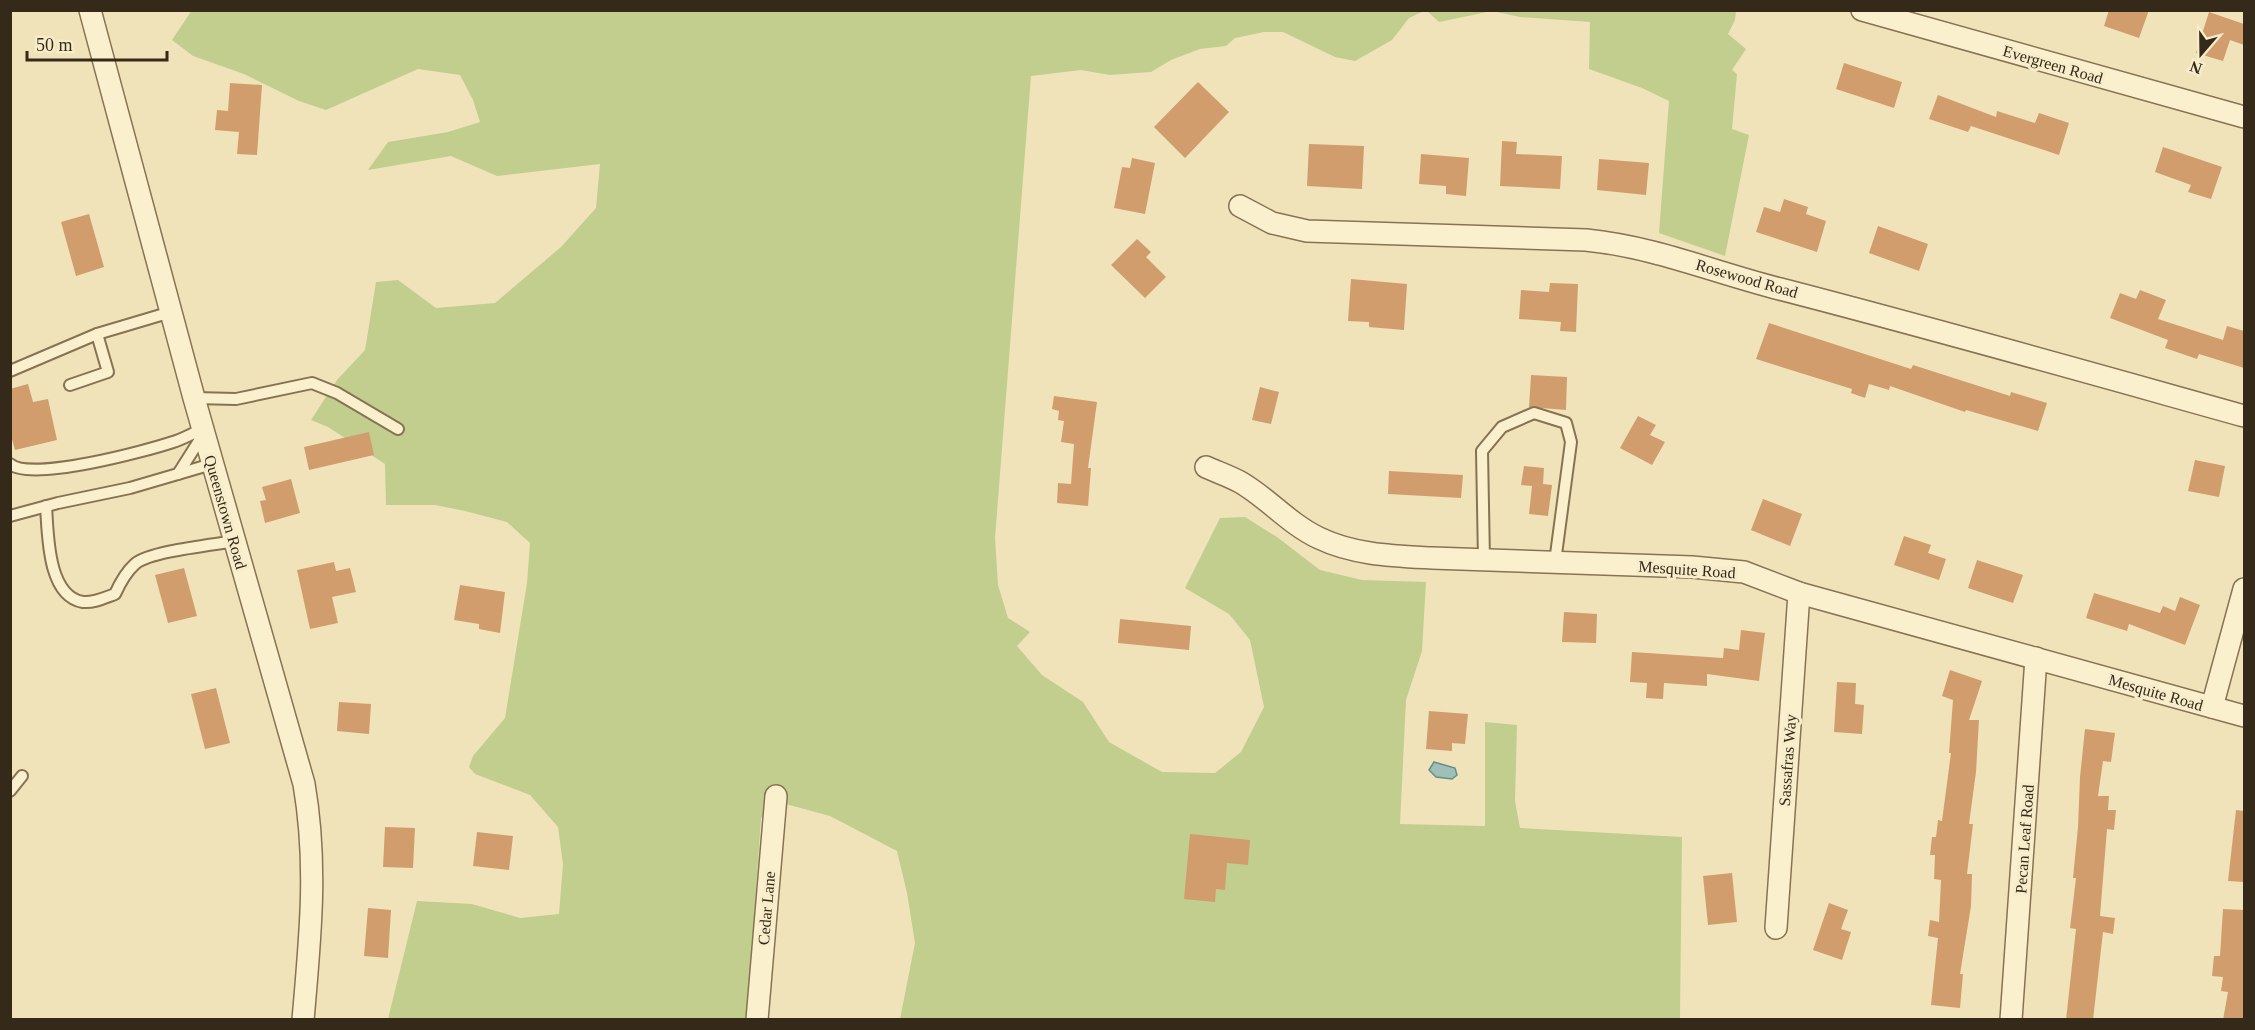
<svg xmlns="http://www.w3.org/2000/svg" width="2255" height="1030" viewBox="0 0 2255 1030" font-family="Georgia,serif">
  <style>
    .green { fill: #c2ce8e }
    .water { fill: #9fc0b8; stroke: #668d86; stroke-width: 1.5 }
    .building { fill: #d19d6d }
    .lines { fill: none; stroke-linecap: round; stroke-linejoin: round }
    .lane-casing { stroke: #877353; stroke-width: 14 }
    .street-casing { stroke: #877353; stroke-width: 24 }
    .lane { stroke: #fbf0cd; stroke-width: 10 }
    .street { stroke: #fbf0cd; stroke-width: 21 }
    .labels { text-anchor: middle; stroke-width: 6; stroke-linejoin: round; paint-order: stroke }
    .street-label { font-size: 16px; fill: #35291a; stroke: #f7edca }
  </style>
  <rect width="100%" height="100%" fill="#f0e3ba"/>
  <!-- green -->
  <g class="green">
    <path d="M192 10 1424 11 1409 18 1392 40 1355 61 1335 57 1283 32H1264L1235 38 1226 46 1200 49 1171 60 1151 72 1110 75 1081 70 1031 76 995 538 998 585 1008 618 1030 632 1017 646 1042 675 1083 702 1109 742 1162 772 1215 773 1241 752 1264 707 1250 640 1229 614 1185 588 1220 518 1245 517 1277 537 1320 570 1362 580 1426 582 1422 651 1406 700 1400 824 1485 826V722L1517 725 1515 801 1520 828 1682 837 1680 1019H900L915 943 907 893 897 851 830 816 782 803 761 818 747 1019H388L417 901 472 904 520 918 559 914 563 864 558 827 530 795 475 774 469 767 473 756 505 718 527 583 530 543 507 522 465 511 435 505H386L385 464 328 427 311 420 337 380 365 350 376 282 398 280 436 308 495 303 561 247 596 208 600 164 497 176 451 156 368 170 388 142 448 132 480 122 473 100 460 75 418 69 326 110 299 101 244 74 193 56 172 40Z"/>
    <path d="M1427 11H1736L1735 20 1728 34 1746 49 1732 70 1737 74 1732 129 1749 135 1725 256 1659 233 1669 101 1642 88 1589 69 1590 22 1520 17 1492 11 1439 22Z"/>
  </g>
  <!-- water -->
  <path class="water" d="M1434 762 1455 768 1457 775 1452 779 1436 777 1429 770Z"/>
  <!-- building -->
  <g class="building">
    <path d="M2109 10H2149L2139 38 2104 26Z"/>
    <path d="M2209 12 2244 24V45L2230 40 2223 61 2196 53Z"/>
    <path d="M1844 63 1902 82 1894 108 1836 89Z"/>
    <path d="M1198 82 1229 112 1185 158 1154 127Z"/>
    <path d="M230 83 262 85 257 155 237 154 239 132 215 130 217 110 228 111Z"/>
    <path d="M1938 95 1996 117 1997 111 2035 123 2039 113 2069 123 2059 155 1971 126 1968 132 1929 119Z"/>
    <path d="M1502 141 1517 142 1516 154 1562 156 1560 189 1500 186Z"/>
    <path d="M1309 144 1364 146 1362 189 1307 186Z"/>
    <path d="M2163 147 2222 167 2211 199 2188 192 2191 185 2155 172Z"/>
    <path d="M1421 154 1469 158 1466 196 1446 194V186L1419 184Z"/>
    <path d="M1132 158 1155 163 1145 214 1114 208 1122 167 1130 168Z"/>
    <path d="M1599 159 1649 163 1646 195 1597 190Z"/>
    <path d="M1784 199 1808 207 1806 214 1826 221 1817 252 1756 232 1764 207 1780 212Z"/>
    <path d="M89 214 104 267 76 276 61 222Z"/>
    <path d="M1878 226 1928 244 1919 271 1869 253Z"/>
    <path d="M1137 239 1151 252 1146 257 1166 277 1145 298 1111 265Z"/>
    <path d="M1351 279 1407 284 1404 330 1369 327V322L1348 321Z"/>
    <path d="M1550 283 1578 284 1576 332 1560 331 1561 322 1519 319 1521 290 1549 292Z"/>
    <path d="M2140 290 2166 300 2158 319 2223 340 2227 326 2244 331V368L2199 354 2197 359 2165 348 2168 340 2110 318 2120 293 2136 299Z"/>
    <path d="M1769 323 1911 369 1913 365 2010 396 2011 392 2047 403 2038 431 1966 410 1965 412 1890 386 1889 390 1869 384 1865 398 1851 393 1852 389 1756 359Z"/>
    <path d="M1531 375 1567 377 1566 410 1529 407Z"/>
    <path d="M28 384 33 402 48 399 57 440 15 450 10 432V389Z"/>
    <path d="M1260 387 1279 392 1271 424 1252 420Z"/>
    <path d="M1054 396 1097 402 1088 468H1091L1088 506 1057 503 1058 483 1071 484 1074 444 1061 442 1064 421 1058 420 1059 411 1052 409Z"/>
    <path d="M1638 416 1656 425 1650 435 1665 442 1652 465 1620 448Z"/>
    <path d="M369 432 374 455 309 470 304 447Z"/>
    <path d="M2195 460 2225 466 2219 497 2188 491Z"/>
    <path d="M1524 466 1544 468 1543 484 1552 485 1548 516 1529 514 1532 486 1521 485Z"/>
    <path d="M1389 471 1463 475 1461 498 1388 494Z"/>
    <path d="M291 479 300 513 265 523 260 501 266 500 262 487Z"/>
    <path d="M1763 499 1802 514 1790 546 1751 530Z"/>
    <path d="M1904 536 1931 545 1928 553 1946 559 1939 580 1894 565Z"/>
    <path d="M1977 560 2023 575 2013 603 1968 588Z"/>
    <path d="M334 562 336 571 350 568 356 592 332 597 338 623 310 629 297 570Z"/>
    <path d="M184 568 197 616 168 623 155 575Z"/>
    <path d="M460 585 505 592 500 633 479 629V624L454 620Z"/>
    <path d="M2094 593 2160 613 2163 606 2175 611 2180 597 2200 605 2185 645 2129 624 2127 631 2086 618Z"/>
    <path d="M1564 612 1597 614 1596 643 1562 642Z"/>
    <path d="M1120 619 1191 626 1189 650 1118 643Z"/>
    <path d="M1741 630 1765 633 1759 681 1707 674V686L1664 683 1663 699 1646 698 1647 683 1630 682 1632 652 1723 658 1724 648 1739 650Z"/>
    <path d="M1950 670 1982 681 1969 720H1979L1976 772 1969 824H1973L1967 874H1972L1971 906 1960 974H1963L1960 1008 1931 1005 1938 938 1928 936 1930 920 1939 922 1941 880 1934 879 1935 855H1930L1932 837H1936L1938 820 1942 821 1951 753H1949L1953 700 1942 696Z"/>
    <path d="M1837 682 1856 683 1855 704 1864 705 1862 734 1834 732Z"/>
    <path d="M216 688 230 743 205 749 191 694Z"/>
    <path d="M339 702 371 704 369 734 337 731Z"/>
    <path d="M1429 711 1468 714 1465 744 1452 743V751L1426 749Z"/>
    <path d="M2085 729 2115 733 2111 762 2103 761 2098 796H2109L2108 810H2116L2114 830 2107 829 2100 916 2115 918 2113 934 2103 932 2093 1020H2066L2076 929 2070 928 2076 878H2073L2078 827 2080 777Z"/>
    <path d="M2236 810 2244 811V882L2228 881Z"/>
    <path d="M385 827 415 828 413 868 383 867Z"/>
    <path d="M477 832 513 836 509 870 473 866Z"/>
    <path d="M1190 834 1250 840 1248 865 1227 863 1225 890 1216 889 1215 902 1184 899Z"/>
    <path d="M1732 873 1737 922 1708 925 1703 876Z"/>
    <path d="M1829 903 1848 910 1841 929 1851 932 1842 960 1813 950Z"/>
    <path d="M368 908 391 910 388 958 364 956Z"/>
    <path d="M2223 909 2244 910V1020H2223L2228 992 2221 991 2223 977 2212 976 2214 956H2220Z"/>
  </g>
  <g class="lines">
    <!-- lane casing -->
    <g class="lane-casing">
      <g id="lane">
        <path d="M10 371 97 334 171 312"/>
        <path d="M70 385 108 372 97 334"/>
        <path d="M194 398 236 399 312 383 337 393 398 429"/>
        <path d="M10 464C31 482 146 451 173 442 183 439 193 433 203 429"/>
        <path d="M178 474 204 433"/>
        <path d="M46 506C48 533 47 596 83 602 94 603 104 598 115 594 120 583 126 572 135 564 150 551 213 545 235 541"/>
        <path d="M10 516 58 503 130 488 212 464"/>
        <path d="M1484 560 1482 451 1502 427 1534 413 1566 423 1571 442 1555 562"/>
        <path d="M10 791 22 776"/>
      </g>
    </g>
    <!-- street casing -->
    <g class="street-casing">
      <g id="street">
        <path d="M90 10 194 398 304 784C318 865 310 939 303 1020"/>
        <path d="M1862 10 2244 117"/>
        <path d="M1240 206 1272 223 1307 231 1586 240C1655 247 1713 272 1780 289 1935 329 2090 373 2244 416"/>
        <path d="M1206 467C1217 472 1229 476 1240 482 1268 498 1289 524 1319 538 1354 555 1394 556 1432 558L1692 567 1744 572 1799 593 2244 716"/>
        <path d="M2212 707 2244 589"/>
        <path d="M1776 928 1799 593"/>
        <path d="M757 1020 776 796"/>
        <path d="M2011 1020 2036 658"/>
      </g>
    </g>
    <!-- lane -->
    <use href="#lane" class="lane"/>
    <!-- street -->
    <use href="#street" class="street"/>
  </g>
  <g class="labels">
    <!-- street labels -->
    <g class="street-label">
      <text transform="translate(2053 64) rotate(16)" y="6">Evergreen Road</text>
      <text transform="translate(1747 278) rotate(16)" y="6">Rosewood Road</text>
      <text transform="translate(226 512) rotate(74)" y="6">Queenstown Road</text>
      <text transform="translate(1687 569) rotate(4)" y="6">Mesquite Road</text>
      <text transform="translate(2156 692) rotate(16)" y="6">Mesquite Road</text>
      <text transform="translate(1787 760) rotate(-86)" y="6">Sassafras Way</text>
      <text transform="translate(2024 839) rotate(-86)" y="6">Pecan Leaf Road</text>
      <text transform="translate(766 908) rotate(-85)" y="6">Cedar Lane</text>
    </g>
  </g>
  <!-- border -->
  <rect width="2255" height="1030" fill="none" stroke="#35291a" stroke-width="24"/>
  <!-- north arrow -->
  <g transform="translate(2201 54) rotate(200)" stroke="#f7edca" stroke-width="4.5" paint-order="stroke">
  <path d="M0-4.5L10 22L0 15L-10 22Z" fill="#35291a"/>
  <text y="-9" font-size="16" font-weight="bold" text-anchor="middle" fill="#35291a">N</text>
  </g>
  <!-- scale -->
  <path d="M27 51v9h140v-9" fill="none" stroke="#35291a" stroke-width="3"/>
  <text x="36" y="51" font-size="18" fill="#35291a" stroke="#f7edca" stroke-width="4.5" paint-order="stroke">50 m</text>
</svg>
